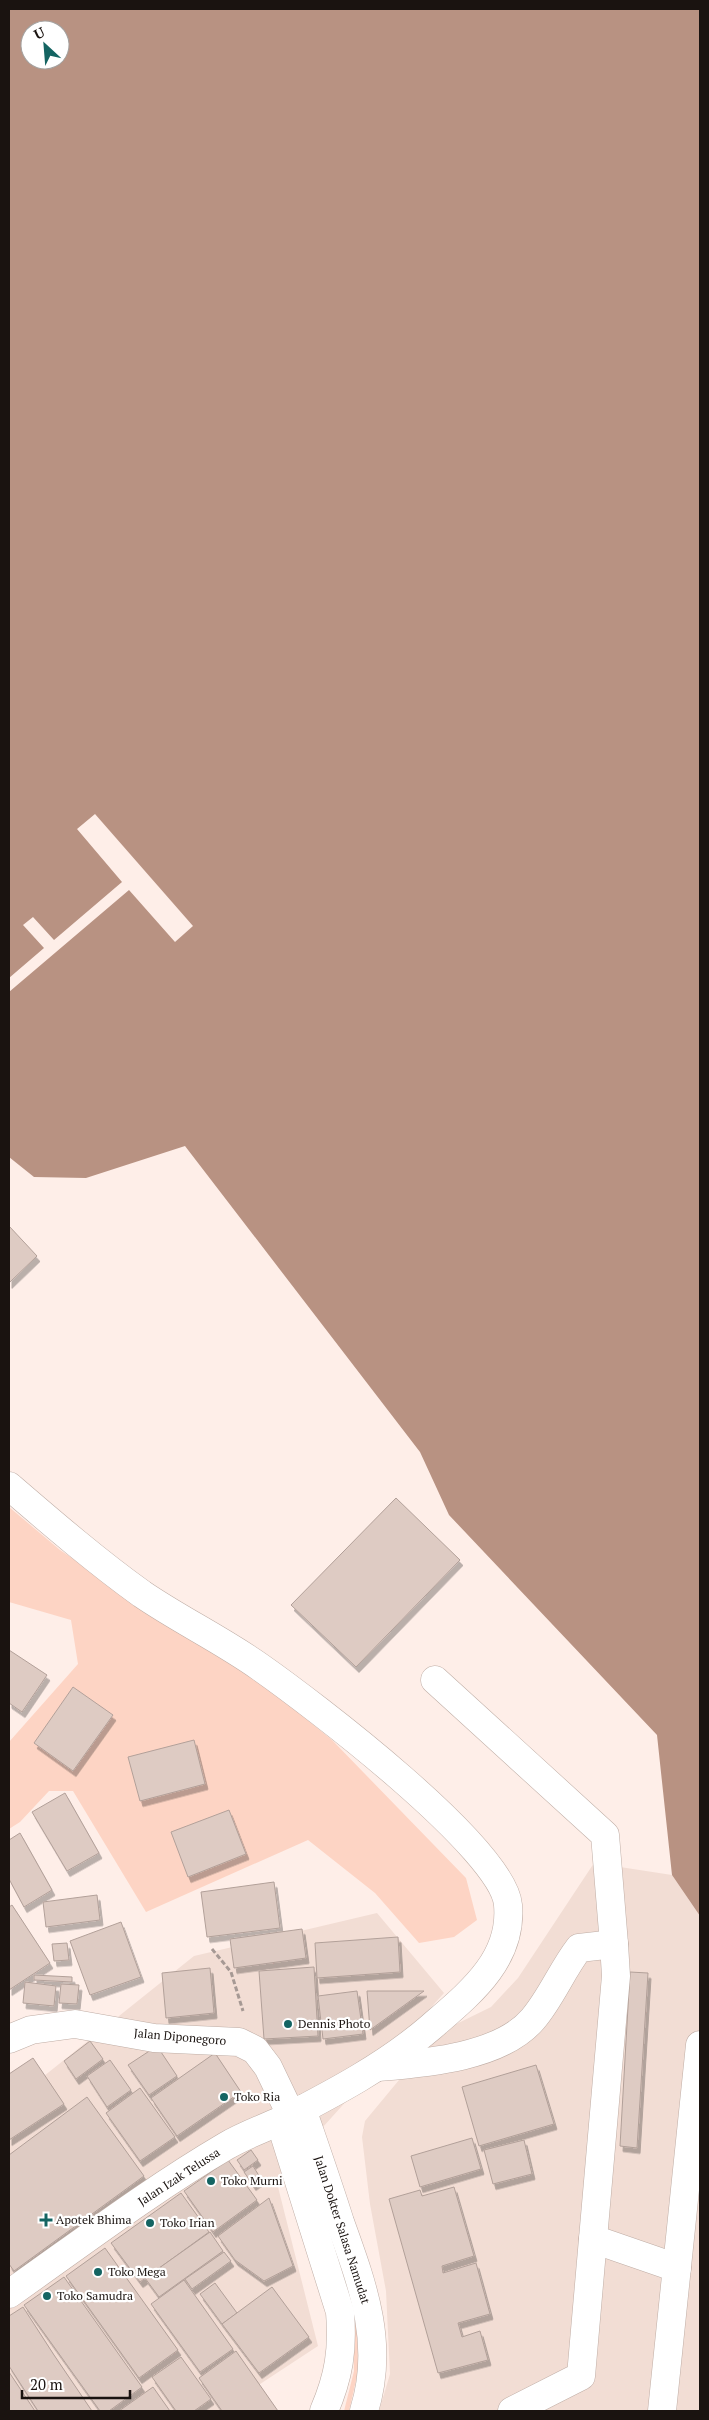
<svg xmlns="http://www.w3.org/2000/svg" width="709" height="2420" viewBox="0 0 709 2420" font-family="'PT Serif',serif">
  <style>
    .built { fill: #f2ddd4 }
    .green { fill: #fdd4c4 }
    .water { fill: #b89282; fill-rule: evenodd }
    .pier { fill: #feeee8 }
    .building { fill: #decbc3; stroke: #b2a099; filter: url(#shadow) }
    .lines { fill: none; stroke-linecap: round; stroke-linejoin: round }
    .minor-casing { stroke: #bfada5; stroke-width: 29 }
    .major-casing { stroke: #bfada5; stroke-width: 29 }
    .path { stroke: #a69994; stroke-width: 3; stroke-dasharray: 5 2.5; stroke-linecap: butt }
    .minor { stroke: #fff; stroke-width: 28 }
    .major { stroke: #fff; stroke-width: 28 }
    .poi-dot { fill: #146462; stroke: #fff; stroke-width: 2 }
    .labels { text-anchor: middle; stroke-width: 4.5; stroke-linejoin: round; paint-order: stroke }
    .poi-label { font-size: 12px; fill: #1a1310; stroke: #fff; text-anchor: start }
    .street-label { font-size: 12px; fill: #1a1310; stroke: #fff }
  </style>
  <defs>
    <filter id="shadow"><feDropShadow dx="3" dy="5.5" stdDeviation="0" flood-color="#0004"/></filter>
  </defs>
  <rect width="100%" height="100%" fill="#feeee8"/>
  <!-- built -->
  <g class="built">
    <path d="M594 1863 672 1875 700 1916V2411H379L390 2374 386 2291 370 2204 362 2137 365 2121 438 2033 491 2007 518 1978Z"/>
    <path d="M377 1913 444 1993 276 2179 318 2346 219 2411H9V2104L194 1956Z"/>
  </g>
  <!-- green -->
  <g class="green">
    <path d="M9 1507 60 1550 145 1607 234 1660 332 1740 466 1878 477 1920 454 1937 419 1943 375 1893 308 1840 146 1912 73 1791H49L20 1822 9 1829V1742L78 1664 71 1620 9 1602Z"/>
    <path d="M348 2283 357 2305 358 2372 349 2411H344L354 2371 353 2305Z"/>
  </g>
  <!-- water -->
  <path class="water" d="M9 9H700V1916L672 1875 657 1735 449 1515 420 1452 185 1146 86 1178 34 1177 9 1157ZM30 30H60V60H30Z"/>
  <!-- pier -->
  <path class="pier" d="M95 814 193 926 175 942 129 890 9 992V978L44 948 23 925 33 917 54 940 122 882 77 829Z"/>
  <!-- building -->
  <g class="building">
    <path d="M9 1226 37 1256 9 1283Z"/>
    <path d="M396 1498 460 1560 356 1667 291 1605Z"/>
    <path d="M9 1650 47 1675 22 1712 9 1703Z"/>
    <path d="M73 1687 113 1715 73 1771 34 1743Z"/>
    <path d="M194 1740 205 1784 140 1801 128 1757Z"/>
    <path d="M65 1793 99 1853 67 1871 32 1812Z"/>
    <path d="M229 1810 246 1854 188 1877 171 1832Z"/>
    <path d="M20 1833 52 1890 24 1907 9 1879V1840Z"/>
    <path d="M274 1882 280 1928 207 1937 201 1892Z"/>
    <path d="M97 1895 100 1920 46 1927 43 1902Z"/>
    <path d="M12 1905 50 1963 9 1990V1907Z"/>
    <path d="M121 1922 141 1977 90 1995 70 1941Z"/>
    <path d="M302 1929 306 1958 234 1968 230 1939Z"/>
    <path d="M398 1937 400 1972 317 1978 315 1943Z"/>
    <path d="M67 1943 69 1960 54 1961 52 1944Z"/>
    <path d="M314 1967 318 2036 264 2039 259 1971Z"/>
    <path d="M210 1968 214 2013 166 2018 162 1973Z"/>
    <path d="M630 1972 648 1973 637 2148 620 2146Z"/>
    <path d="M34 1975 72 1977V1982L34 1980Z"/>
    <path d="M25 1982 56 1986 54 2006 23 2003Z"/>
    <path d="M61 1984 79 1985 77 2004 59 2003Z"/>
    <path d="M357 1991 363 2034 323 2039 318 1996Z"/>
    <path d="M367 1991H424L370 2030Z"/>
    <path d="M90 2041 103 2059 76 2079 64 2061Z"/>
    <path d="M157 2046 177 2076 149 2095 128 2065Z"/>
    <path d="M215 2053 241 2092 177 2136 151 2098Z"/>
    <path d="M33 2058 64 2104 9 2140V2074Z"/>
    <path d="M110 2060 131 2090 107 2107 87 2076Z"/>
    <path d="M536 2065 554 2124 479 2146 462 2087Z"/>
    <path d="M140 2088 175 2137 140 2161 106 2113Z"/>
    <path d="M87 2097 144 2176 14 2271 9 2264V2155Z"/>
    <path d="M472 2138 481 2169 420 2187 411 2156Z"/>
    <path d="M524 2140 532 2174 493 2184 484 2150Z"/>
    <path d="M251 2150 258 2160 244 2170 237 2160Z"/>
    <path d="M228 2160 257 2200 213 2232 184 2191Z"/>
    <path d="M253 2166 261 2179 253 2185 244 2172Z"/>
    <path d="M454 2187 474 2256 442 2266 443 2273 476 2263 490 2314 458 2323 462 2337 480 2331 488 2360 438 2373 389 2199 420 2190 422 2196Z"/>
    <path d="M181 2193 209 2232 140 2282 111 2243Z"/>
    <path d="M269 2198 293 2266 264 2281 235 2260 218 2236Z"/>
    <path d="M210 2232 223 2251 159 2297 145 2278Z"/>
    <path d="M105 2248 178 2350 139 2378 66 2276Z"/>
    <path d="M224 2252 231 2261 192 2289 185 2279Z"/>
    <path d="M64 2277 142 2387 109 2411H100L24 2305Z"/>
    <path d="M184 2280 233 2349 200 2372 151 2304Z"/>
    <path d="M215 2283 237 2313 222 2324 200 2294Z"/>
    <path d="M272 2287 309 2337 259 2373 222 2324Z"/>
    <path d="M23 2307 54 2355 92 2411H38L9 2366V2316Z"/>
    <path d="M236 2351 278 2411H222L199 2378Z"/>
    <path d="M181 2357 211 2399 194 2411H176L152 2377Z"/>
    <path d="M9 2372 35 2411H9Z"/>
    <path d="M153 2387 170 2411H119Z"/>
  </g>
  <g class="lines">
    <!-- minor casing -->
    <g class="minor-casing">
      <g id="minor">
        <path d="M435 1680 605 1835 614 1944"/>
        <path d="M379 2067C426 2063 501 2057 533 2019 551 1998 562 1970 579 1948L614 1944 616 1976 581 2376 512 2411"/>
        <path d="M593 2239 677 2268"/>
        <path d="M662 2411 700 2045"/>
      </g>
    </g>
    <!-- major casing -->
    <g class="major-casing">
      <g id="major">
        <path d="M9 1486C52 1523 96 1561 142 1594 180 1620 222 1640 260 1667 310 1702 504 1849 508 1905 513 1960 469 1994 431 2027 386 2066 332 2094 280 2121 262 2129 243 2136 226 2146 151 2190 80 2244 9 2294"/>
        <path d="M9 2039 31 2030 75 2024 154 2038 239 2042 255 2050 268 2067 291 2115"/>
        <path d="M302 2109C315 2147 328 2184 340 2222 363 2286 385 2344 364 2411"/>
        <path d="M280 2121 340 2312C343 2350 339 2376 324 2411"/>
      </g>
    </g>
    <!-- path -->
    <path class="path" d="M212 1949 231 1972 243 2011"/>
    <!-- minor -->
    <use href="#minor" class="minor"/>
    <!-- major -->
    <use href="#major" class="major"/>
  </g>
  <!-- markers -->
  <g class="poi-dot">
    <circle cx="288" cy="2024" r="5"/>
    <circle cx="224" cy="2097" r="5"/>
    <circle cx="211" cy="2181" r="5"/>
    <path d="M43.5 2212.5h5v5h5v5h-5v5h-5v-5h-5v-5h5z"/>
    <circle cx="150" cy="2223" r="5"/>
    <circle cx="98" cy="2272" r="5"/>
    <circle cx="47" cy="2296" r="5"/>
  </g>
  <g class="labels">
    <!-- poi labels -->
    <g class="poi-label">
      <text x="298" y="2028">Dennis Photo</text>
      <text x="234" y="2101">Toko Ria</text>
      <text x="221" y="2185">Toko Murni</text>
      <text x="56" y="2224">Apotek Bhima</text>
      <text x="160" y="2227">Toko Irian</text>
      <text x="108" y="2276">Toko Mega</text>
      <text x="57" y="2300">Toko Samudra</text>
    </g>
    <!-- street labels -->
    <g class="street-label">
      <text transform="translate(180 2037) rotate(5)" y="4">Jalan Diponegoro</text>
      <text transform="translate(179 2177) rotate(-33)" y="4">Jalan Izak Telussa</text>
      <text transform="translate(342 2230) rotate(72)" y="4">Jalan Dokter Salasa Namudat</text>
    </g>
  </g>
  <!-- border -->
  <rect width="709" height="2420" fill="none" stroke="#1a1310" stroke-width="20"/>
  <!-- north arrow -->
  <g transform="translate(45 45) rotate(334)"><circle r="24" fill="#ffffff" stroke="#a3a19f"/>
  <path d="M0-4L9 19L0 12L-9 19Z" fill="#146462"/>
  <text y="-8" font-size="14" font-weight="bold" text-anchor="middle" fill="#1a1310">U</text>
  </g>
  <!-- scale -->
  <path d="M22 2390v8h108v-8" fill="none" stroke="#1a1310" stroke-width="2.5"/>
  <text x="30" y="2390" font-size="15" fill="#1a1310" stroke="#ffffff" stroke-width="4" paint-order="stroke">20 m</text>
</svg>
